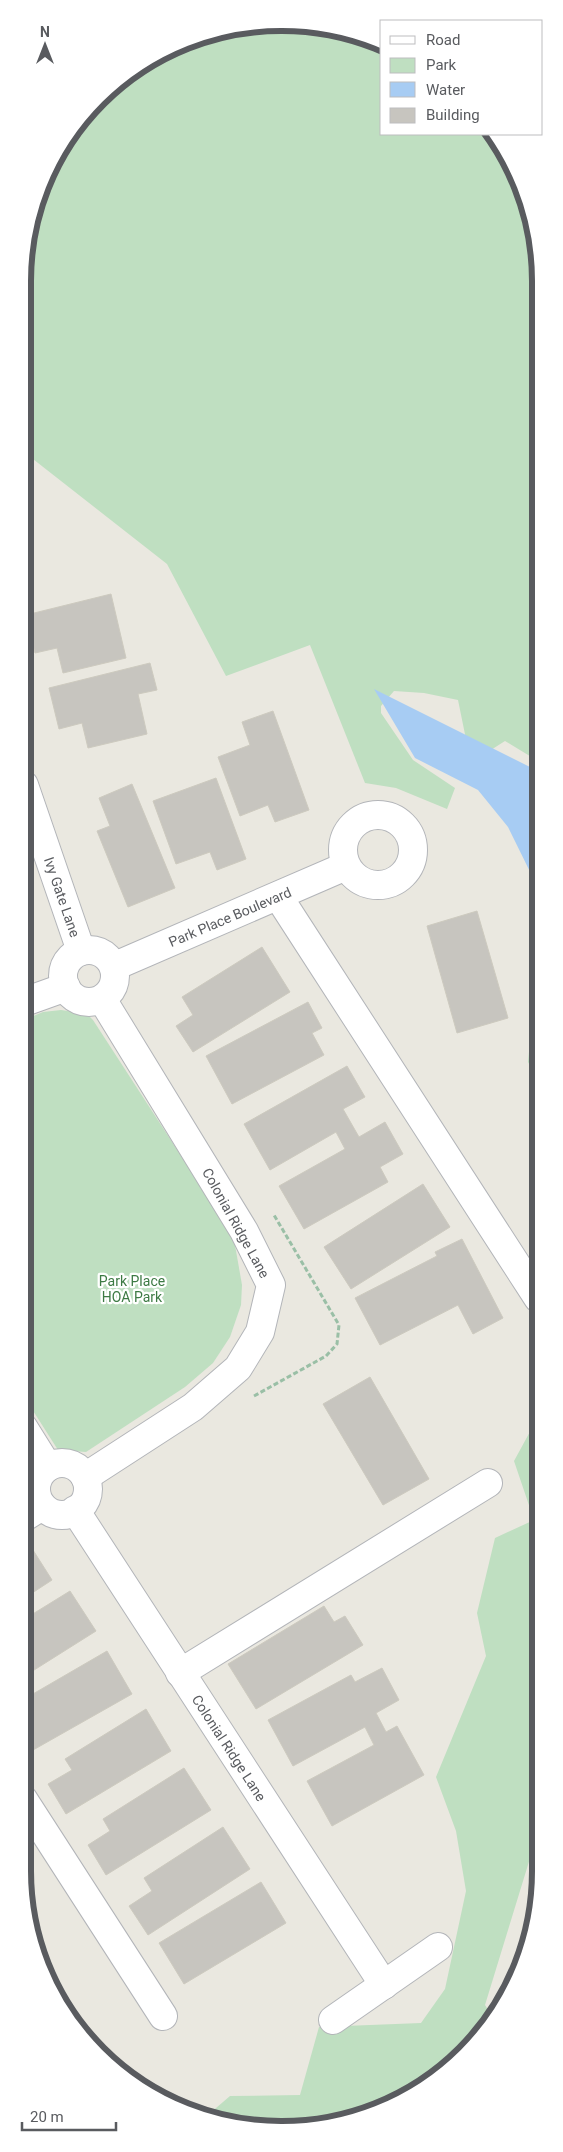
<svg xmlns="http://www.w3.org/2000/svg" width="563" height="2152" viewBox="0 0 563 2152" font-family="Roboto,sans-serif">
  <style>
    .green { fill: #bfdfc1 }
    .water { fill: #a7ccf3 }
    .building { fill: #c7c5bf; stroke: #cdcabf }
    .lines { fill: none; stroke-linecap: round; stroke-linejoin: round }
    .minor-casing { stroke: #b3b5b9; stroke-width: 30 }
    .path { stroke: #9abfa6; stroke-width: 3; stroke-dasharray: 5 2.5; stroke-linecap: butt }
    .minor { stroke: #fff; stroke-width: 28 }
    .labels { text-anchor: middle; stroke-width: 4.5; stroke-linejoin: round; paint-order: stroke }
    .street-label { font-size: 14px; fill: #595b5f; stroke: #fff }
    .park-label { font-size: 14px; fill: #3d7a44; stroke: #fff }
    .rim { fill: none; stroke: #595b5f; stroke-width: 6 }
  </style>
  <rect width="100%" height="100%" fill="#eae8e0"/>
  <!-- green -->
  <g class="green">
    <path d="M316 25 382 45V134H490L514 167 538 248V761L505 741 483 755 468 749 458 700 424 693 394 691 381 706V713L413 760 455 788 447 809 396 788 365 783 310 645 226 676 167 564 24 452 25 247 57 152 124 76 215 31Z"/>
    <path d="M538 1004V1079L528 1062 533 1012Z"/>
    <path d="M61 1010 87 1014 93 1020 222 1219 235 1245 242 1285 241 1305 230 1337 213 1363 185 1387 86 1452 58 1450 23 1395 24 1020 43 1012Z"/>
    <path d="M538 1417V1844L531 1855 485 2005 492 2016 439 2076 364 2116 264 2129 209 2114 230 2096 300 2095 319 2027 421 2023 445 1989 466 1891 456 1831 436 1777 486 1656 477 1613 495 1538 534 1520 514 1461Z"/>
  </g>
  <!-- water -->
  <path class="water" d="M374 689 538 771V888L508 827 478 790 415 758Z"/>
  <!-- building -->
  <g class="building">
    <path d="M111 594 126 658 63 673 57 648 35 653 26 615Z"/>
    <path d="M150 663 157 690 138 694 147 734 88 748 82 723 59 729 49 688Z"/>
    <path d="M273 711 309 810 275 822 268 805 240 816 218 757 250 745 242 722Z"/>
    <path d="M216 778 246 859 217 870 210 852 176 864 153 801Z"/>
    <path d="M132 784 175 888 128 907 97 831 110 826 99 798Z"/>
    <path d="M477 911 508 1018 457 1033 427 926Z"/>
    <path d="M262 947 290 992 193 1052 176 1026 193 1015 182 997Z"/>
    <path d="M308 1002 322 1028 312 1033 324 1055 232 1104 206 1056Z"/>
    <path d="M347 1066 365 1097 343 1109 359 1137 385 1122 403 1154 380 1167 388 1182 304 1229 279 1186 345 1149 336 1132 270 1170 244 1124Z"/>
    <path d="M423 1184 450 1227 351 1289 324 1247Z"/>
    <path d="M462 1239 503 1318 473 1334 458 1305 380 1345 355 1298 437 1256 435 1252Z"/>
    <path d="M370 1377 429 1479 383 1505 323 1404Z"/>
    <path d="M26 1539 52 1580 23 1599V1541Z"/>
    <path d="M70 1591 96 1631 23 1677V1620Z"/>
    <path d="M324 1606 334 1622 345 1616 363 1645 256 1709 228 1664Z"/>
    <path d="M107 1651 132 1694 26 1754 23 1748V1718L34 1712 26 1698Z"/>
    <path d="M382 1668 399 1700 376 1713 386 1732 397 1726 424 1775 332 1826 307 1781 374 1745 365 1727 293 1766 268 1720 351 1675 355 1682Z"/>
    <path d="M146 1709 171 1751 66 1814 48 1784 72 1770 65 1759Z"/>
    <path d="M184 1768 211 1810 106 1875 88 1845 110 1831 103 1819Z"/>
    <path d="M223 1827 250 1869 148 1935 129 1906 152 1891 144 1878Z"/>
    <path d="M261 1882 286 1923 184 1984 159 1943Z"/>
  </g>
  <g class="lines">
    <!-- minor casing -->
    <g class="minor-casing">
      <g id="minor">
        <path d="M24 785 81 951"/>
        <circle cx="378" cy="850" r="35"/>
        <path d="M278 896 538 1298"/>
        <circle cx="89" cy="976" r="26"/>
        <path d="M113 964 122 963 346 866"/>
        <path d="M24 1002 66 987"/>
        <path d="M23 1427 48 1467"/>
        <circle cx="62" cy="1489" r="26"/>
        <path d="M85 1477 193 1407 238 1368 260 1332 271 1285 244 1231 102 999"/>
        <path d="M75 1510 384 1985"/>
        <path d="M23 1518 42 1506"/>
        <path d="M180 1673 488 1483"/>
        <path d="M23 1799 163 2016"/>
        <path d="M333 2020 438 1947"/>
      </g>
    </g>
    <!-- path -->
    <path class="path" d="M254 1396 326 1356 337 1344 339 1325 274 1215"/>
    <!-- minor -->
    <use href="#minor" class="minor"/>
  </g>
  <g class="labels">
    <!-- street labels -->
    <g class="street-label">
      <text transform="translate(62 897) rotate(71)" y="5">Ivy Gate Lane</text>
      <text transform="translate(230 917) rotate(-23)" y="5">Park Place Boulevard</text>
      <text transform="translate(236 1223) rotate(61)" y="5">Colonial Ridge Lane</text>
      <text transform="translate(229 1748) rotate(57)" y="5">Colonial Ridge Lane</text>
    </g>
    <!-- park labels -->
    <g class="park-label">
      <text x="132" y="1286">Park Place<tspan x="132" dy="16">HOA Park</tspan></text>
    </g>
  </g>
  <!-- crop -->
  <path d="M0 0H563V2152H0ZM281 31H282A250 250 0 0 1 532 281V1871A250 250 0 0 1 282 2121H281A250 250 0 0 1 31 1871V281A250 250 0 0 1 281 31Z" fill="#fff" fill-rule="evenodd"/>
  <path class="rim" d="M281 31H282A250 250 0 0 1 532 281V1871A250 250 0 0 1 282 2121H281A250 250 0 0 1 31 1871V281A250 250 0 0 1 281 31Z"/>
  <!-- legend -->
  <rect x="380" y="20" width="162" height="115" fill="#ffffff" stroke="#bdbdbf"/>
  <rect x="390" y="36" width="25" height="8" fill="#ffffff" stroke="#bdbdbf"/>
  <text x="426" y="45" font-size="15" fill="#595b5f">Road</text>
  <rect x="390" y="58" width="25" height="15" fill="#bfdfc1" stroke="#bdbdbf"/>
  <text x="426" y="70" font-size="15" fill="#595b5f">Park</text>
  <rect x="390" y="82" width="25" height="15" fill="#a7ccf3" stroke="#bdbdbf"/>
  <text x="426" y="95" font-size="15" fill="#595b5f">Water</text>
  <rect x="390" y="108" width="25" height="15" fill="#c7c5bf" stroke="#bdbdbf"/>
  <text x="426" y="120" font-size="15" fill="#595b5f">Building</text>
  <!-- north arrow -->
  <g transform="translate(45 45)" stroke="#ffffff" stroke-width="4" paint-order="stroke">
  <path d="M0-4L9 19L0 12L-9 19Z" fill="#595b5f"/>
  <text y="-8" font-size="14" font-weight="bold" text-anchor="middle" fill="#595b5f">N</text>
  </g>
  <!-- scale -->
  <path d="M22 2122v8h94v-8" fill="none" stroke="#595b5f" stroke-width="2.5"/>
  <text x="30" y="2122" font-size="15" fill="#595b5f" stroke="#ffffff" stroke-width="4" paint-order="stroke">20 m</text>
</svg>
